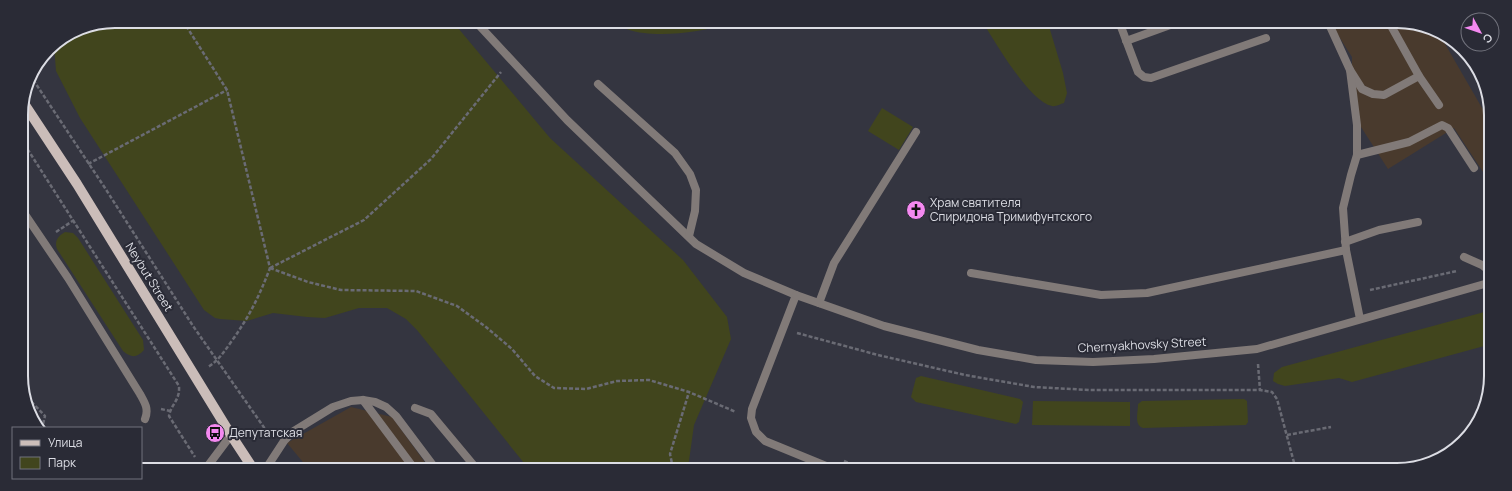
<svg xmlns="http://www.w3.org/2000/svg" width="1512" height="491" viewBox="0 0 1512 491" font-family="Manrope,sans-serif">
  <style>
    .industrial { fill: #493a2d }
    .green { fill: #41451d }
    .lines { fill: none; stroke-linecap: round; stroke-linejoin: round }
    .path { stroke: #6a6b74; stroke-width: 2.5; stroke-dasharray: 4 2; stroke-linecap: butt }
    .lane { stroke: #817a78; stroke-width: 8 }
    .street { stroke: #817a78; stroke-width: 8 }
    .primary { stroke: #cbbdb9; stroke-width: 10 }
    .labels { text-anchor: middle; stroke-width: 4; stroke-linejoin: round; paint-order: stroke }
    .poi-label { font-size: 12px; fill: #dcdde4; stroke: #2a2b36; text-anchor: start }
    .street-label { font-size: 12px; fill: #dcdde4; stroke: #2a2b36 }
    .rim { fill: none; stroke: #dcdde4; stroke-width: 2 }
  </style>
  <rect width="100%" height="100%" fill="#343540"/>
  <!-- industrial -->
  <g class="industrial">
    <path d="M1331 24H1422L1441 37 1489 120V181L1454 128 1388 169 1352 113V57Z"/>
    <path d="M351 407 392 417 429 468 307 467 287 443Z"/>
  </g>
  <!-- green -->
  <g class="green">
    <path d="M115 21 453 22 550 138 683 260 727 317 731 339 694 425 688 468H528L417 330 406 319 387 308H359L325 318 307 317 273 313 247 321 220 319 215 318 204 310 80 118 56 71 54 45 79 28Z"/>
    <path d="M608 22 728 23C706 32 668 36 644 33 632 32 619 26 608 22Z"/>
    <path d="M983 23H1048L1063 73 1067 93 1064 103C1060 104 1056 107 1052 106 1029 101 996 43 983 23Z"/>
    <path d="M882 108 913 127 899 150 868 131Z"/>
    <path d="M65 232 73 233 78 238 143 340 144 350C137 358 131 358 123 351L57 249C54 241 58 236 65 232Z"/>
    <path d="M1488 311V345L1352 382 1339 378 1285 386 1278 384 1273 381 1274 373 1282 367Z"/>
    <path d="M921 376 1020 399 1023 402 1019 422 1016 424 916 402 911 397 916 378Z"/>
    <path d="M1244 399 1247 401 1248 422 1246 425 1143 428C1134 425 1138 413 1138 404L1142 401Z"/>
    <path d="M1033 401 1130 402V426L1032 425Z"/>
  </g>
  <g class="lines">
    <!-- path -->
    <g class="path">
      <path d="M183 21 227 90 270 268C259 297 249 317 231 342 224 352 218 361 208 367"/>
      <path d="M30 75 105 188 193 326 270 436"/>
      <path d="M21 139 179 386C180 401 171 404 169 416L195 457"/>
      <path d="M88 164 227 90"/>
      <path d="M56 232 74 220"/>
      <path d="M270 268 308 282 341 290 416 291 457 306 486 327 512 349 535 376 554 388 586 389 617 381 649 380 689 392 736 412"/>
      <path d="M270 268 364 220 431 159 501 72"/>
      <path d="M1370 290 1457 271"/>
      <path d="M797 333 878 355 965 375 1034 387 1089 390H1260L1272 392 1277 399 1296 470"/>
      <path d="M1258 364 1260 390"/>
      <path d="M23 393 45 416 42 428"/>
      <path d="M161 409 170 411"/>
      <path d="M1287 435 1331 427"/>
      <path d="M844 461 862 469"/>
      <path d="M673 468 670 454 689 392"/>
    </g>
    <!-- lane -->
    <g class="lane">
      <path d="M476 22 567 120 696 244 744 273 796 295 752 409 751 418 756 432 765 441 831 468"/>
      <path d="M1120 24 1138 72 1144 77 1151 78 1266 38"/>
      <path d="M1329 24 1350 70 1362 89 1373 94 1384 95 1419 76"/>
      <path d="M1390 24 1419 76 1439 105"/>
      <path d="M1126 41 1173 24"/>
      <path d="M1350 70 1357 125V155L1351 175 1343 208 1346 250 1360 319"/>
      <path d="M598 84 675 153 690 174 696 190 695 211 689 236"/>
      <path d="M1357 155 1409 142 1442 125 1448 128 1474 168"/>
      <path d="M22 210 68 278 140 394C145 403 149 409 145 419"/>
      <path d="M1345 242 1379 230 1418 222"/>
      <path d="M1464 257 1482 265 1488 270"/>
      <path d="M971 273 1101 295 1147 293 1346 250"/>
      <path d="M819 303 834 263 916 132"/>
      <path d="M363 400 413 467"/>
      <path d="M415 408 431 414 476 468"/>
      <path d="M267 467 284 441 294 431 333 407 351 401 363 400 375 402 386 407 396 416 435 468"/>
    </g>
    <!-- street -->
    <g class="street">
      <path d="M796 295 884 326 978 350 1036 360 1093 362 1154 359 1257 349 1488 283"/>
      <path d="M207 467 231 435"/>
    </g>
    <!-- primary -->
    <path class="primary" d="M23 102 77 184 231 435 252 467"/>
  </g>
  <!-- icons -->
  <defs>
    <g id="church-disc" transform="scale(1)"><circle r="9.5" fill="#f489f0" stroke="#2a2b36"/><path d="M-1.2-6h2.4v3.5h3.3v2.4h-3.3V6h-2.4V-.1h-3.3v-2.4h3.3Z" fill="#111"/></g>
    <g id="bus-disc" transform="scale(1)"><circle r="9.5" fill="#f489f0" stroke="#2a2b36"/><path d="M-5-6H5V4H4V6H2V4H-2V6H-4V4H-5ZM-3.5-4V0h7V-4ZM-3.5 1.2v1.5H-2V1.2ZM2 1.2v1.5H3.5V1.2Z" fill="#111"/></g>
  </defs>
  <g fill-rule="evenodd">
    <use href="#church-disc" x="916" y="210"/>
    <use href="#bus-disc" x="215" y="433"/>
  </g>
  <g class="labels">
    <!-- poi labels -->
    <g class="poi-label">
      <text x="930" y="207">Храм святителя<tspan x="930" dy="14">Спиридона Тримифунтского</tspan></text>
      <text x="229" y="437">Депутатская</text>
    </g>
    <!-- street labels -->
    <g class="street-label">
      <text transform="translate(149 277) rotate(58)" y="4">Neybut Street</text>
      <text transform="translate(1142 345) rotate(-3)" y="4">Chernyakhovsky Street</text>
    </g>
  </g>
  <!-- crop -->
  <path d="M0 0H1512V491H0ZM115 28H1397A87 87 0 0 1 1484 115V376A87 87 0 0 1 1397 463H115A87 87 0 0 1 28 376V115A87 87 0 0 1 115 28Z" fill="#2a2b36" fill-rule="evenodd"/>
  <path class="rim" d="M115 28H1397A87 87 0 0 1 1484 115V376A87 87 0 0 1 1397 463H115A87 87 0 0 1 28 376V115A87 87 0 0 1 115 28Z"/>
  <!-- legend -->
  <rect x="12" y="427" width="130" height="52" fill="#2a2b36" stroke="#71727c"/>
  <rect x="20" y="440" width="20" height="6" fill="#cbbdb9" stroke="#71727c"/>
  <text x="48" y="447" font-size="12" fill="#dcdde4">Улица</text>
  <rect x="20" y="457" width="20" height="12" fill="#41451d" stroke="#71727c"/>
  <text x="48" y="467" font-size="12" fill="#dcdde4">Парк</text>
  <!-- north arrow -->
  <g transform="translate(1480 32) rotate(130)"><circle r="19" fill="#2a2b36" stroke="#71727c"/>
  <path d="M0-3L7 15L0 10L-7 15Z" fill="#f489f0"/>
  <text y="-6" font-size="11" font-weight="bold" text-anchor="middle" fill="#dcdde4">С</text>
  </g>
</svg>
